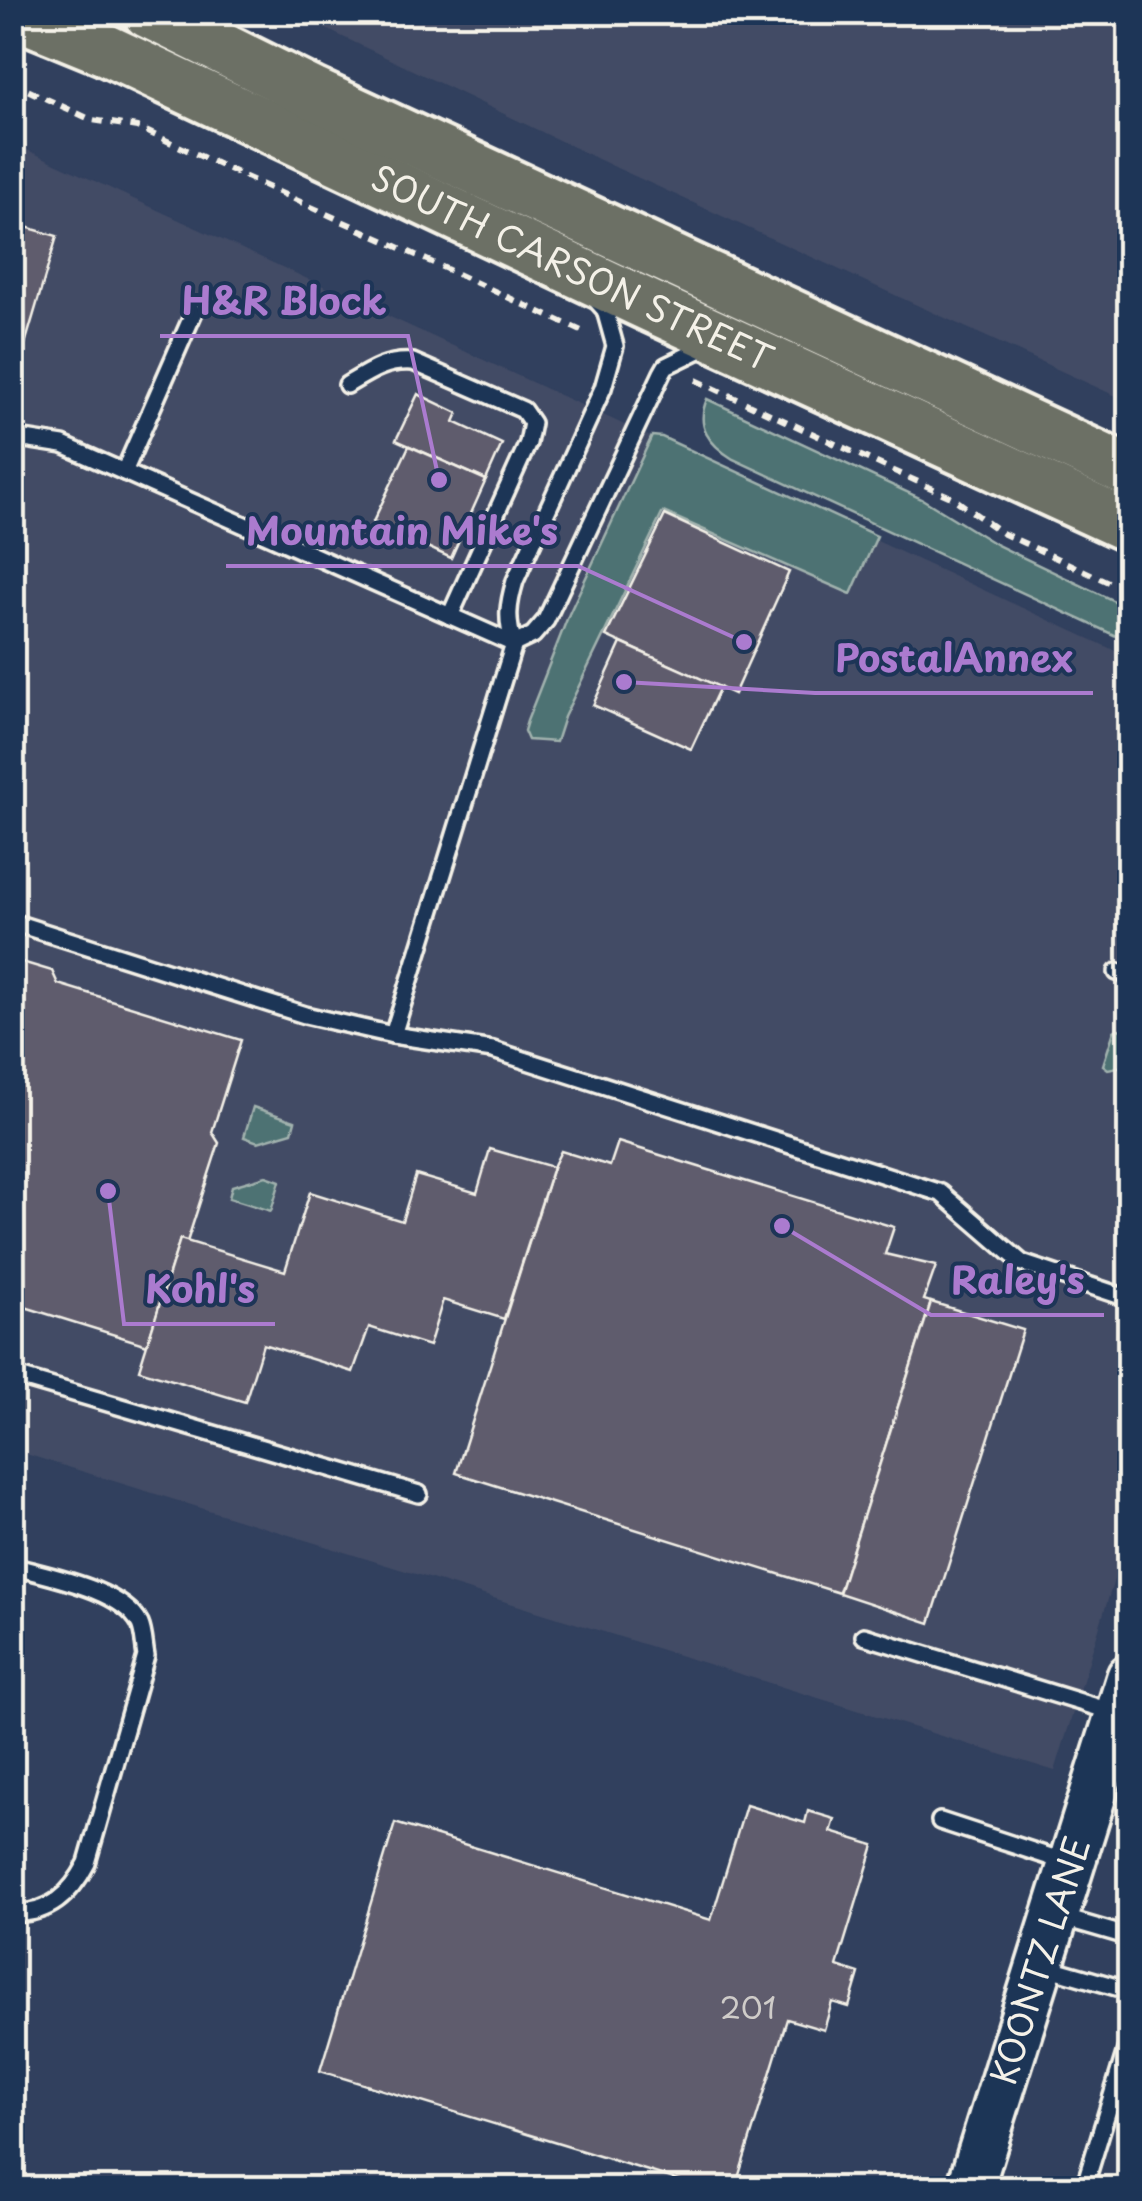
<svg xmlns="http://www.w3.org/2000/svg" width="1142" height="2201" viewBox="0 0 1142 2201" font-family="'Playpen Sans',sans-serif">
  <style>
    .built { fill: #434b65 }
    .green { fill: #4e7273; stroke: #a1b2ae; stroke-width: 2.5 }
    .building { fill: #5f5b6d; stroke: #f4f1e8; stroke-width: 2.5 }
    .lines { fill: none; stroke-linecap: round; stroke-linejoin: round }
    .lane-casing { stroke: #f4f1e8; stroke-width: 22 }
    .secondary-casing { stroke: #f4f1e8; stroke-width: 52 }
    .primary-casing { stroke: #f4f1e8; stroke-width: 58 }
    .path { stroke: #f4f1e8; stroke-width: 6; stroke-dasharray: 10 8; stroke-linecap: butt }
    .lane { stroke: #1d3557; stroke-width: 15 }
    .secondary { stroke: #1d3557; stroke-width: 45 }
    .primary { stroke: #6c7065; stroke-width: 50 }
    .labels { text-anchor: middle; stroke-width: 8; stroke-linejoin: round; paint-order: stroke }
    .number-label { font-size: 30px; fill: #cfccc9 }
    .street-label { font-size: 35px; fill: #f4f1e8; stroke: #1d3557 }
    .leader { fill: none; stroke: #ab7bcf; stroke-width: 4 }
    .callout-dot { fill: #ab7bcf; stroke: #1d3557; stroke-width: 4 }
    .callout-label { font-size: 38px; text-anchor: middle; font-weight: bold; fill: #ab7bcf; stroke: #1d3557; stroke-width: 8; stroke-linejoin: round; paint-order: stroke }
  </style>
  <rect width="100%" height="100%" fill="#31405e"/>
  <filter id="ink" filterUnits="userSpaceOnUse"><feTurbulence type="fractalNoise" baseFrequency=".01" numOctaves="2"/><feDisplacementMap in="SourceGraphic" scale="20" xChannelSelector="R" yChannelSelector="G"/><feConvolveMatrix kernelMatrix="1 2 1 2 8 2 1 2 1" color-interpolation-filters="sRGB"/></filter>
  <g filter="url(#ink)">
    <!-- built -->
    <g class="built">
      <path d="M293 13H1129V402L617 168Z"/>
      <path d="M14 144 1129 657V1531L1055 1771 13 1450Z"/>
    </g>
    <!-- green -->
    <g class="green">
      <path d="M707 399 922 499 997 545 1129 608V642L733 459C709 444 695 427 707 399Z"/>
      <path d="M652 436 662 437 877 536 851 594 663 512 564 717 556 742 528 740 524 731 527 721 569 614Z"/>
      <path d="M1118 1029 1129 1032V1065L1108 1069 1103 1065 1114 1031Z"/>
      <path d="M253 1107 295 1121 292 1132 258 1142 244 1137Z"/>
      <path d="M266 1176 280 1181 271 1211 229 1198 232 1186Z"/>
    </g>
    <!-- building -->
    <g class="building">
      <path d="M1130 162V187L1122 185Z"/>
      <path d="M12 223 57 236 20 361 12 358Z"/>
      <path d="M418 394 458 413 454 422 502 444 486 480 396 440Z"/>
      <path d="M409 446 486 480 451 558 373 522Z"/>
      <path d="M665 515 789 572 734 694 606 636Z"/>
      <path d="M621 643 720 687 691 749 593 705Z"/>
      <path d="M12 959 52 971 58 984 241 1040 212 1132 219 1143 187 1242 180 1239 147 1345 12 1303Z"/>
      <path d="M618 1142 894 1227 885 1254 936 1266 924 1300 931 1302 839 1593 456 1473 553 1167 561 1151 610 1166Z"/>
      <path d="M490 1149 553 1167 504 1319 443 1300 429 1346 369 1327 353 1372 263 1344 245 1402 139 1370 180 1239 285 1271 310 1192 402 1221 416 1175 477 1193Z"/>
      <path d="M931 1302 1023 1330 930 1623 839 1593Z"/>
      <path d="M746 1805 805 1823 808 1811 835 1819 831 1832 874 1845 837 1966 859 1973 849 2007 832 2002 824 2030 787 2019 735 2188H704L320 2071 395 1823 711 1920Z"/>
    </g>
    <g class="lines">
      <!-- lane casing -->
      <g class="lane-casing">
        <g id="lane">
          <path d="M347 385C370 371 386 360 413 362L523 410 532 423 528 443 450 616"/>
          <path d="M12 437 63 445 514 644 533 635 546 620 662 373 666 366 699 350H708"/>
          <path d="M124 472 194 312"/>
          <path d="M12 922 305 1015 393 1035 493 1050 941 1193 1022 1263 1130 1299"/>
          <path d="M1117 972 1130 975"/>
          <path d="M393 1035 514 644C506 620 508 605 515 581L603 388 615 346 605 310 596 300"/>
          <path d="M12 1375 419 1494"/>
          <path d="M12 1566C47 1576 122 1589 140 1624 144 1633 144 1646 146 1656L87 1863C71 1894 49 1915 12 1913"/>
          <path d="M864 1636 1113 1712"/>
          <path d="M940 1821 1069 1863"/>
          <path d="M1061 1917 1130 1937"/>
          <path d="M1043 1966 1130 1991"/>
          <path d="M1084 2188 1130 2037"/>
        </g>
      </g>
      <!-- secondary casing -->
      <g class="secondary-casing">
        <g id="secondary">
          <path id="s1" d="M970 2188 1130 1677"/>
        </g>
      </g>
      <!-- primary casing -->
      <g class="primary-casing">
        <g id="primary">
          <path id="s2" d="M13 12 106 50 652 307 1130 527"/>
          <path d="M148 12 312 93 1130 472"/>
        </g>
      </g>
      <!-- path -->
      <g class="path">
        <path d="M12 83 92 120 137 127 588 334"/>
        <path d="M696 380 953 498 1002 533 1130 592"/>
      </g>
      <!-- lane -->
      <use href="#lane" class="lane"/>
      <!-- secondary -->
      <use href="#secondary" class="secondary"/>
      <!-- primary -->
      <use href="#primary" class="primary"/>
    </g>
  </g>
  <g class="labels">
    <!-- number labels -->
    <g class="number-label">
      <text x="748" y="2019">201</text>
    </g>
    <!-- street labels -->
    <g class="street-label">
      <text dy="12" stroke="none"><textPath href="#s2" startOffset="615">SOUTH CARSON STREET</textPath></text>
      <text dy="12" stroke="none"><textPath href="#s1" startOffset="238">KOONTZ LANE</textPath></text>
    </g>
  </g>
  <!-- callouts -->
  <path class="leader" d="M439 480L408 336H160M744 642L578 566H226M624 682L815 693H1093M782 1226L931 1315H1104M108 1191L124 1324H275"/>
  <g class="callout-dot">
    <circle cx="439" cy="480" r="10"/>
    <circle cx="744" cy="642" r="10"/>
    <circle cx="624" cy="682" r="10"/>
    <circle cx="782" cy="1226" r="10"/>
    <circle cx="108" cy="1191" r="10"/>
  </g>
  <g class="callout-label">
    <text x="284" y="315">H&amp;R Block</text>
    <text x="402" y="545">Mountain Mike's</text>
    <text x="954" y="672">PostalAnnex</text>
    <text x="1018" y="1294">Raley's</text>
    <text x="200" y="1303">Kohl's</text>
  </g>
  <!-- margin -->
  <rect width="1142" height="2201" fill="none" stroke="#1d3557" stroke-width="50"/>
  <rect x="25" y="25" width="1092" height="2151" fill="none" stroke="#f4f1e8" stroke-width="4" filter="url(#ink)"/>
</svg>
